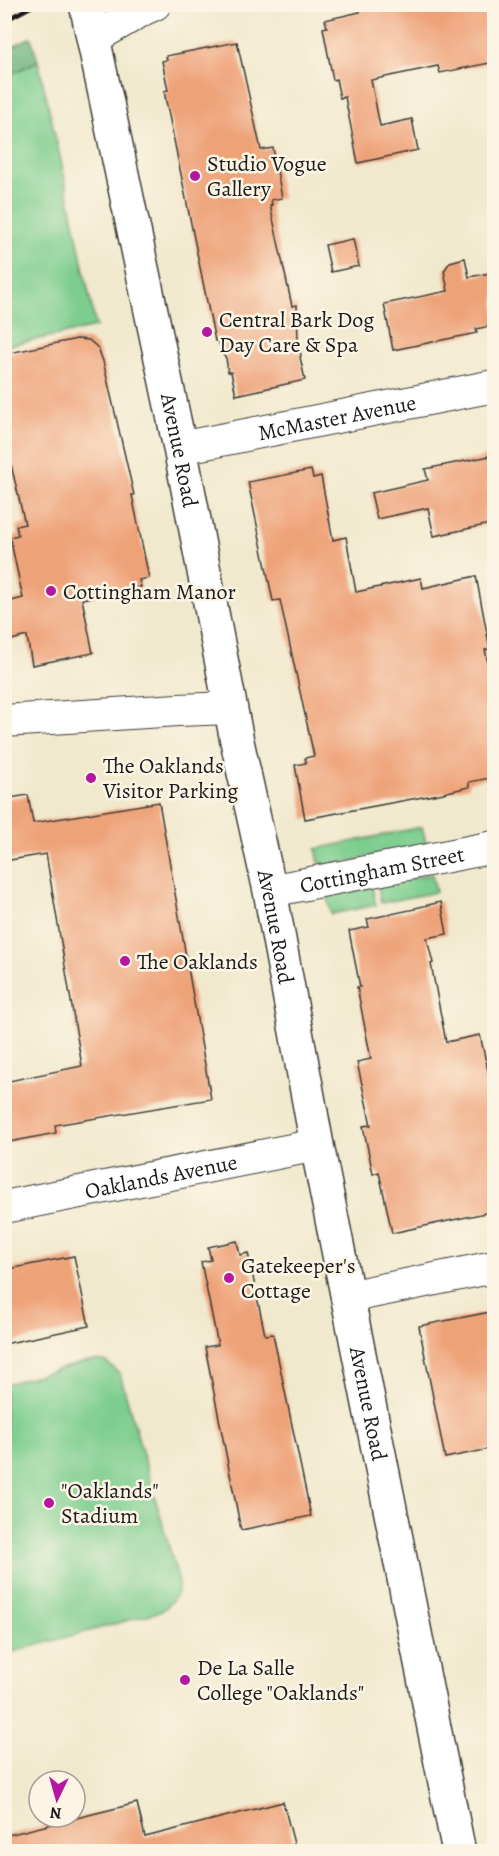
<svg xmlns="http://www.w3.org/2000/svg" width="499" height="1856" viewBox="0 0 499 1856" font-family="Alegreya,serif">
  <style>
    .green { fill: #7ccd8e; stroke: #4c7455; stroke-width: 1.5 }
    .forest { fill: #65b079; stroke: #40664a; stroke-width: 1.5 }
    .building { fill: #eea278 }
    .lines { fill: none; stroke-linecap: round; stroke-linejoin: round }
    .minor-casing { stroke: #3c3b37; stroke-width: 34 }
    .major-casing { stroke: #3c3b37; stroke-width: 36 }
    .minor { stroke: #fff; stroke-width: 32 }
    .major { stroke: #fff; stroke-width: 33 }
    .rail { stroke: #1c1c1c; stroke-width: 4.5 }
    .poi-dot { fill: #b5179e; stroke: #fcf5e5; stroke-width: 2 }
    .labels { text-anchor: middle; stroke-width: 5; stroke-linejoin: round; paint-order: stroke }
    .poi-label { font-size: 22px; fill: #1c1c1c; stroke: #fcf5e5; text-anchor: start }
    .street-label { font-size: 22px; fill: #1c1c1c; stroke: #fcf5e5 }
  </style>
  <rect width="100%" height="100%" fill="#fcf5e5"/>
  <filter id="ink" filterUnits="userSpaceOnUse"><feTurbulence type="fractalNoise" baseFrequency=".0167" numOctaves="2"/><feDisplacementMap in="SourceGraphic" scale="12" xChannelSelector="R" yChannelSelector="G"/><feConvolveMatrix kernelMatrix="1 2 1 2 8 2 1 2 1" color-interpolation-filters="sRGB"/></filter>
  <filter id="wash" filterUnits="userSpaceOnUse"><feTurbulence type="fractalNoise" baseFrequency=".008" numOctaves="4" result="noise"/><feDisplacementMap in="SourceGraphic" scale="24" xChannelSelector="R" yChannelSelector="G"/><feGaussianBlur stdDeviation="1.35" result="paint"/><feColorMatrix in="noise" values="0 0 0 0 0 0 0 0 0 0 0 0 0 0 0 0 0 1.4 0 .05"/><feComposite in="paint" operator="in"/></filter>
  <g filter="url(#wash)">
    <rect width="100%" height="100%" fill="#f1e9cd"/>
    <!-- green -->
    <g class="green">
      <path d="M38 61 63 170 96 327 5 346V77Z"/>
      <path d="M422 827 427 846 330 865 319 863 316 849Z"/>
      <path d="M432 874 436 892 381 903 378 885Z"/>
      <path d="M372 887 376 905 331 914 327 896Z"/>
      <path d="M89 1361H105L120 1374 179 1582C178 1596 172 1602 162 1611L5 1654V1384Z"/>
    </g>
    <!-- forest -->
    <path class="forest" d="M31 37 38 61 5 77V50Z"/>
    <g id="blocks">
      <!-- building -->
      <g class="building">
        <path d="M383 4H495V62L440 73 438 66 371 80 380 126 412 119 418 150 358 163 345 97 340 98 336 79 333 80 323 28 327 27 325 20 360 12 359 10Z"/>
        <path d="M237 42 261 150 273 148 282 198 271 200 272 205H270L292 306 297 305 298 340 301 356 300 357 305 380 236 395 231 372H228L226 358 223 355 218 340 215 341 164 91 168 90 162 61 167 60 166 56Z"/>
        <path d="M353 239 359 266 331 272 325 245Z"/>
        <path d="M465 258 469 277 495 272V325L476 329 477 333 393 350 384 304 448 291 444 271 450 262Z"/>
        <path d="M77 339 89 340 98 348 103 361 134 495H132L149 578 139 580 141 587 82 599 93 653 32 665 27 636 4 642V603L23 598 10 537 18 535 16 526 25 524 4 435V354Z"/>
        <path d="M495 455V523L434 536 428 508 377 519 371 493 428 480 425 469Z"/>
        <path d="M311 470 313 478 321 476 333 540 346 537 356 592 421 578 423 588 476 576 490 649 485 650 495 693V777L469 782V787L439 794 305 819 295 765 306 763 305 758 314 756 280 600 273 601 248 482Z"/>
        <path d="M28 795 33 823 159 802 211 1099 55 1125 56 1133 4 1143V1082L82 1066 46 854 4 861V799Z"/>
        <path d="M441 902 447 934 427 938 433 963 431 964 446 1042 480 1035 495 1102V1211L392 1233 379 1172 373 1174 363 1126 371 1125 357 1062 371 1059 357 987H360L349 931 369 927 367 919 415 909V908Z"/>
        <path d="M237 1241 240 1255 248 1253 265 1335 273 1334 311 1516 241 1530 205 1347 218 1345 201 1262 211 1260 208 1247Z"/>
        <path d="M74 1256 89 1326 4 1344V1270Z"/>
        <path d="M495 1311V1448L445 1458 419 1326Z"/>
        <path d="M283 1802 296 1851H4V1836L137 1803 145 1837Z"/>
      </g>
    </g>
  </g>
  <g filter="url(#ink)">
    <use href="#blocks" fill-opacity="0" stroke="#3c3b37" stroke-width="1.5"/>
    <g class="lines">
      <!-- minor casing -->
      <g class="minor-casing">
        <g id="minor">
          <path d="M94 38 144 9 155 4"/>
          <path id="s1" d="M180 448 494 386"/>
          <path d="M4 721 178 710 231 708"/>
          <path id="s2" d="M270 891 494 847"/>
          <path id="s3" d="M4 1207 317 1145"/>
          <path d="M347 1297 494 1267"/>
        </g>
      </g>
      <!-- major casing -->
      <g class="major-casing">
        <g id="major">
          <path id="s4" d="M86 4 180 448 237 741 270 891 317 1145 459 1852"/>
        </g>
      </g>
      <!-- minor -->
      <use href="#minor" class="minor"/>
      <!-- major -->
      <use href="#major" class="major"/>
      <!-- rail -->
      <path class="rail" d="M4 21 36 4"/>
    </g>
  </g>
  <!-- markers -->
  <g class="poi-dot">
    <circle cx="195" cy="176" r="6"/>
    <circle cx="207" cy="332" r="6"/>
    <circle cx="51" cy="591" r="6"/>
    <circle cx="91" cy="778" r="6"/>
    <circle cx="125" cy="961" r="6"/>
    <circle cx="229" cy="1278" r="6"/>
    <circle cx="49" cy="1503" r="6"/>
    <circle cx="185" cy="1680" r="6"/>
  </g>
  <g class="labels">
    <!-- poi labels -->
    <g class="poi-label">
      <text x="207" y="171">Studio Vogue<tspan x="207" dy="25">Gallery</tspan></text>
      <text x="219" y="327">Central Bark Dog<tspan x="219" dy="25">Day Care &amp; Spa</tspan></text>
      <text x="63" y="599">Cottingham Manor</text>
      <text x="103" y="773">The Oaklands<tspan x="103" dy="25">Visitor Parking</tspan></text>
      <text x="137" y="969">The Oaklands</text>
      <text x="241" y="1273">Gatekeeper's<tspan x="241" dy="25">Cottage</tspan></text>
      <text x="61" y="1498">"Oaklands"<tspan x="61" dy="25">Stadium</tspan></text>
      <text x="197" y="1675">De La Salle<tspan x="197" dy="25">College "Oaklands"</tspan></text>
    </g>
    <!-- street labels -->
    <g class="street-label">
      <text dy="8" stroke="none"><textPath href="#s1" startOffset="160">McMaster Avenue</textPath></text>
      <text dy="8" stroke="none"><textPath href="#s4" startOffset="456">Avenue Road</textPath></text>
      <text dy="8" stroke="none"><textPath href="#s2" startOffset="114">Cottingham Street</textPath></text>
      <text dy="8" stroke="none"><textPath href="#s4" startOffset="942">Avenue Road</textPath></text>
      <text dy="8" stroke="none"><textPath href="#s3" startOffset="160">Oaklands Avenue</textPath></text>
      <text dy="8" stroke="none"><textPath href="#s4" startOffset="1428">Avenue Road</textPath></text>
    </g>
  </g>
  <!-- margin -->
  <rect width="499" height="1856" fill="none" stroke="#fcf5e5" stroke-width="24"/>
  <!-- north arrow -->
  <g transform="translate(57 1799) rotate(185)"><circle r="28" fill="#fcf5e5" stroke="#a29e95" stroke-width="1.5"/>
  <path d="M0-4.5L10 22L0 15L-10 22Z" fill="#b5179e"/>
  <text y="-9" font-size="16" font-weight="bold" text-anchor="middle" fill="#1c1c1c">N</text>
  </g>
</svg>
